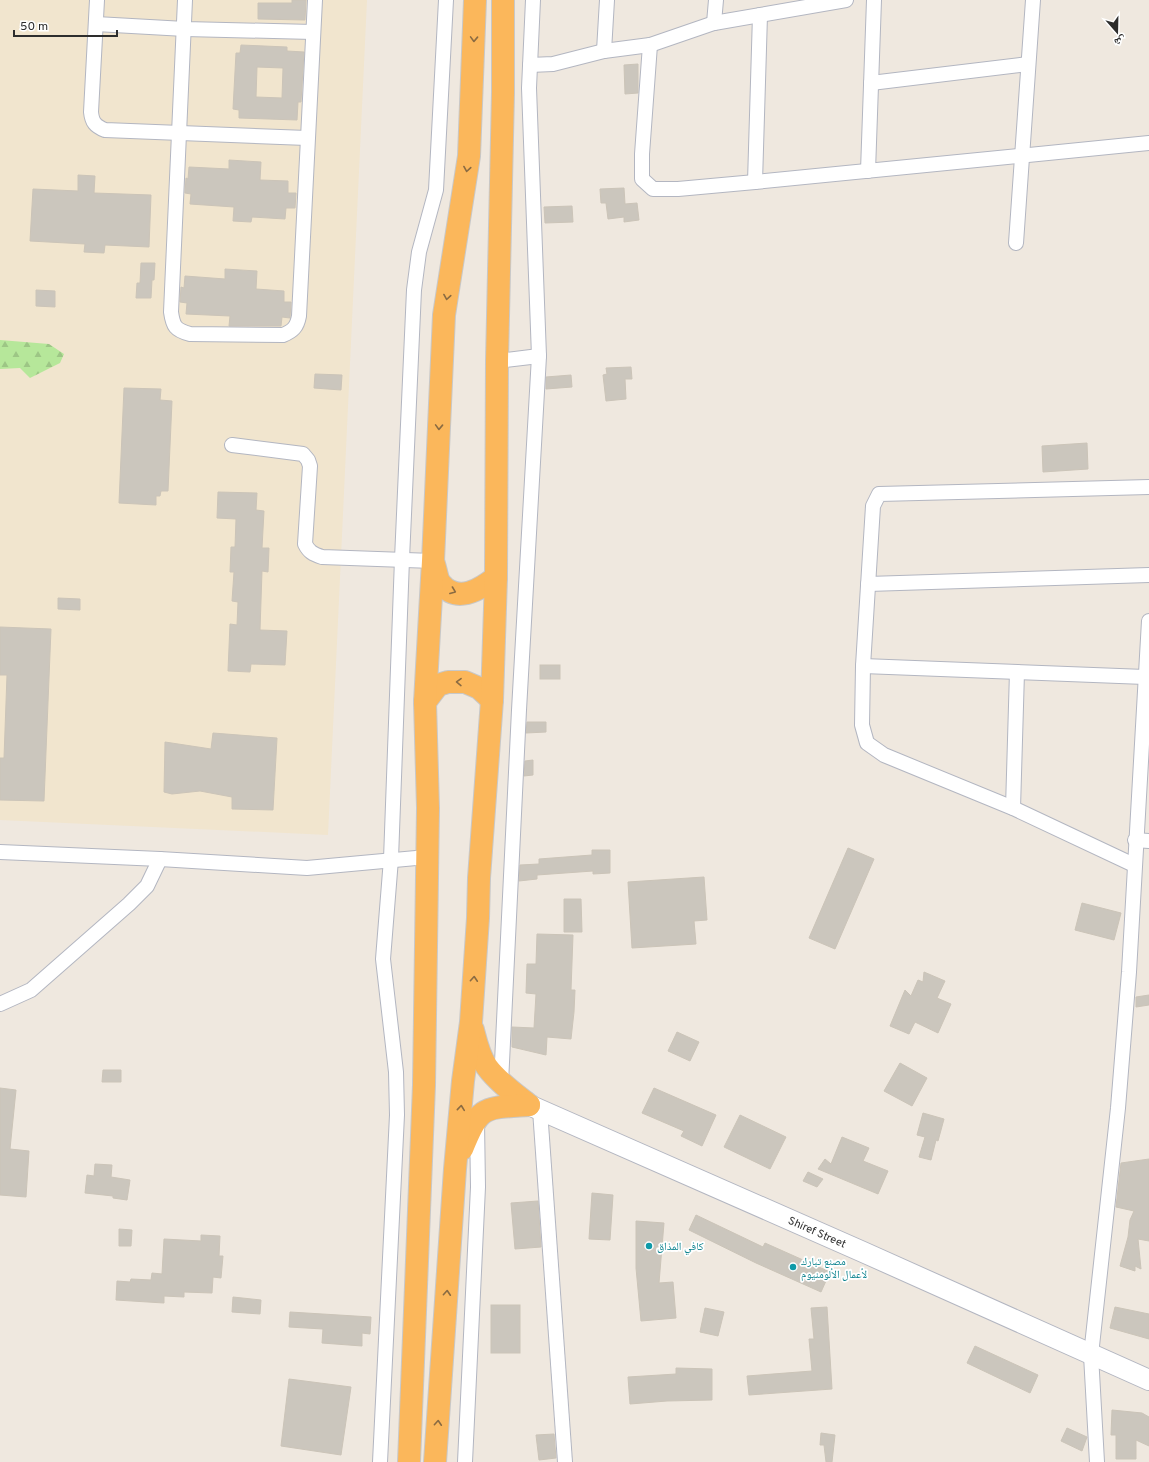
<svg xmlns="http://www.w3.org/2000/svg" width="1149" height="1462" viewBox="0 0 1149 1462" font-family="Overpass,'Noto Naskh Arabic',sans-serif">
  <style>
    .education { fill: #f1e5ce }
    .forest { fill: url(#forest-firs) }
    .building { fill: #cbc6bd; stroke: #cbc4b8; fill-rule: evenodd }
    .lines { fill: none; stroke-linecap: round; stroke-linejoin: round }
    .minor-casing { stroke: #b3b6c1; stroke-width: 16 }
    .secondary-casing { stroke: #b3b6c1; stroke-width: 22 }
    .trunk-casing { stroke: #c8c8c8; stroke-width: 24 }
    .minor { stroke: #fff; stroke-width: 14 }
    .secondary { stroke: #fff; stroke-width: 20 }
    .trunk { stroke: #fbb75b; stroke-width: 22 }
    .oneway { stroke: #8a6b42 }
    .culture-dot { fill: #0f9aa8; stroke: #fff; stroke-width: 1.5 }
    .labels { text-anchor: middle; stroke-width: 3.5; stroke-linejoin: round; paint-order: stroke }
    .street-label { font-size: 11px; fill: #2d2d2d; stroke: #fff }
    .culture-label { font-size: 11px; fill: #0d838f; stroke: #fff; text-anchor: start }
  </style>
  <defs>
    <pattern id="forest-firs" width="22" height="20" patternUnits="userSpaceOnUse"><rect width="22" height="20" fill="#b6e79a"/><path d="M5 1l3.5 6h-7zM16 11l3.5 6h-7z" fill="#9dc685"/></pattern>
  </defs>
  <rect width="100%" height="100%" fill="#efe8df"/>
  <!-- education -->
  <path class="education" d="M0 0H367L328 835 0 820Z"/>
  <!-- forest -->
  <path class="forest" d="M0 340 49 344 64 354 60 363 30 378 20 368 0 369Z"/>
  <!-- building -->
  <g class="building">
    <path d="M292 0H306L305 20 258 19V3H292Z"/>
    <path d="M241 45 287 47V51L304 52 301 102H298L297 120 239 118V110L233 109 236 53H240ZM257 67 283 68 282 98 256 97Z"/>
    <path d="M638 64V93L625 94 624 65Z"/>
    <path d="M229 160 261 162 260 180 288 181V193H296L295 208H286L285 219 252 217 251 222 233 221 234 207 190 204 191 194 185 193 186 178 188 179 189 167 229 169Z"/>
    <path d="M78 175 95 176 94 193 151 195 149 247 105 245 104 253 84 252 85 244 30 241 33 189 78 191Z"/>
    <path d="M624 188 625 204 637 203 639 220 624 222V217L608 219 606 203H601L600 189Z"/>
    <path d="M572 206 573 222 545 223 544 207Z"/>
    <path d="M141 263H155L154 280H152L151 298H136L137 283H140Z"/>
    <path d="M225 269 257 271 256 289 284 291V302H291L290 318 282 317 281 326H229L230 316 186 314 187 303 180 302 181 287 184 288 185 276 225 279Z"/>
    <path d="M36 290 55 291V307L36 306Z"/>
    <path d="M631 367 632 379H625L626 399 606 401 603 375 607 374 606 368Z"/>
    <path d="M315 374 342 375 341 390 314 388Z"/>
    <path d="M571 375 572 387 546 389V377Z"/>
    <path d="M124 388 161 389 160 400 172 401 168 491H161L160 496H156V505L119 503Z"/>
    <path d="M1087 443 1088 469 1043 472 1042 446Z"/>
    <path d="M218 492 257 493 256 510 264 511 262 548H269L268 572 262 571 260 630 287 631 285 665 251 664 250 672 228 671 230 624 237 625 238 602 232 601 234 572H230L231 547H235L236 519 217 518Z"/>
    <path d="M58 598 80 599V610L58 609Z"/>
    <path d="M0 627 51 629 44 801 0 800V758H4L7 675H0Z"/>
    <rect x="540" y="665" width="20" height="14"/>
    <path d="M527 722H546V732L526 733Z"/>
    <path d="M213 733 277 738 273 810 232 809V797L200 791 172 794 164 792 165 742 211 749Z"/>
    <path d="M533 760V775L524 776 525 761Z"/>
    <path d="M848 848 874 859 835 949 809 938Z"/>
    <path d="M592 850H610V873L593 874V871L537 875V879L519 881 520 865 539 864V859L592 855Z"/>
    <path d="M704 877 707 920 694 921 696 944 632 948 628 882Z"/>
    <path d="M564 899H581L582 932H564Z"/>
    <path d="M1082 903 1121 913 1114 940 1075 930Z"/>
    <path d="M537 934 573 935 571 990H575L574 1012 571 1039 547 1037 546 1055 512 1047V1027L534 1028 536 994 526 993 527 964H536Z"/>
    <path d="M924 972 945 981 937 998 951 1004 938 1033 915 1022 909 1034 890 1026 905 990 911 996 918 980 923 982Z"/>
    <path d="M1149 995V1005L1136 1007V997Z"/>
    <path d="M677 1032 699 1042 690 1061 668 1051Z"/>
    <path d="M900 1063 927 1078 912 1106 884 1091Z"/>
    <path d="M103 1070H121V1082H102Z"/>
    <path d="M0 1088 16 1090 10 1149 29 1151 26 1197 0 1195Z"/>
    <path d="M654 1088 716 1115 702 1146 681 1136 684 1131 642 1113Z"/>
    <path d="M923 1113 944 1119 938 1141 936 1140 931 1160 919 1157 925 1137 917 1135Z"/>
    <path d="M740 1115 786 1137 770 1169 724 1147Z"/>
    <path d="M842 1137 869 1148 863 1161 888 1171 878 1194 818 1169 825 1159 831 1164Z"/>
    <path d="M1149 1159V1241L1138 1239 1141 1269 1135 1266V1271L1120 1266 1128 1237 1130 1220 1134 1211 1116 1207 1121 1163Z"/>
    <path d="M95 1164 112 1165 111 1177 130 1180 127 1200 113 1198V1196L85 1193 87 1175 94 1176Z"/>
    <path d="M808 1172 823 1179 817 1187 803 1181Z"/>
    <path d="M592 1193 613 1195 610 1240 589 1239Z"/>
    <path d="M538 1201 541 1247 515 1249 511 1203Z"/>
    <path d="M696 1215 763 1247 765 1243 830 1272 821 1292 756 1263 689 1230Z"/>
    <path d="M636 1221 664 1223 659 1283 673 1282 676 1318 641 1321 636 1268Z"/>
    <path d="M119 1229 132 1230 131 1246H119Z"/>
    <path d="M201 1235 220 1236 219 1256H223L221 1278 213 1277 212 1293 184 1292V1297L164 1296V1303L116 1300 117 1281 130 1282 131 1279 151 1280 152 1273 162 1274 164 1239 201 1241Z"/>
    <path d="M233 1297 261 1300 260 1314 232 1312Z"/>
    <rect x="491" y="1305" width="29" height="48"/>
    <path d="M827 1307 832 1389 749 1395 747 1376 812 1371 809 1339H814L811 1308Z"/>
    <path d="M1115 1307 1149 1314V1339L1110 1328Z"/>
    <path d="M705 1308 724 1312 718 1336 700 1332Z"/>
    <path d="M290 1312 371 1317 370 1334 362 1333V1346L322 1343 323 1329 289 1327Z"/>
    <path d="M975 1346 1038 1375 1030 1393 967 1363Z"/>
    <path d="M676 1368 712 1369V1400L667 1401 630 1404 628 1377 676 1374Z"/>
    <path d="M289 1379 351 1387 341 1455 281 1446Z"/>
    <path d="M1112 1410 1142 1413 1149 1417V1446L1136 1440V1459H1116V1435H1111Z"/>
    <path d="M1067 1428 1087 1437 1082 1451 1061 1441Z"/>
    <path d="M821 1433 835 1435 832 1462H826L824 1445H820Z"/>
    <path d="M554 1434 556 1458 539 1460 536 1435Z"/>
  </g>
  <g class="lines">
    <!-- minor casing -->
    <g class="minor-casing">
      <g id="minor">
        <path d="M97 0 91 112C92 122 95 126 105 130L307 138"/>
        <path d="M185 0 171 312C173 326 175 330 190 334L283 335C293 331 297 327 299 316L315 0"/>
        <path d="M714 23 716 0"/>
        <path d="M96 24 185 29 313 32"/>
        <path d="M650 45 642 154V179L653 189H678L755 182 1149 143"/>
        <path d="M604 51 607 0"/>
        <path d="M530 65 553 64 604 51 650 45 714 23 846 0"/>
        <path d="M871 83 1028 64"/>
        <path d="M868 171 874 0"/>
        <path d="M755 182 760 15"/>
        <path d="M1016 243 1033 0"/>
        <path d="M497 361 539 356"/>
        <path d="M232 445 303 454 308 460 310 466 305 544C309 552 313 554 322 557L433 561"/>
        <path d="M868 584 1149 575"/>
        <path d="M863 666 1145 677"/>
        <path d="M1013 808 1017 672"/>
        <path d="M1135 840 1149 841"/>
        <path d="M0 852 160 859 307 868 427 857"/>
        <path d="M1134 865 1013 808 884 755 867 743 862 725 863 666 873 506 879 494 1149 487"/>
        <path d="M0 1004 31 990 129 904 147 886 160 859"/>
        <path d="M501 1083 519 710 539 356 529 88 533 0"/>
        <path d="M540 1110 565 1462"/>
        <path d="M380 1462 397 1115 396 1072 383 959 391 859 402 559 414 290 419 252 436 190 446 0"/>
        <path d="M465 1462 478 1187 477 1122"/>
        <path d="M1097 1462 1091 1355 1118 1108 1129 972 1149 621"/>
      </g>
    </g>
    <!-- secondary casing -->
    <g class="secondary-casing">
      <g id="secondary">
        <path id="s1" d="M529 1105 863 1252 1149 1380"/>
      </g>
    </g>
    <!-- trunk casing -->
    <g class="trunk-casing">
      <g id="trunk">
        <path d="M434 564C436 570 437 580 441 584 458 604 481 589 496 577"/>
        <path d="M425 702 438 685 448 682H465L479 688 492 700"/>
        <path d="M473 1030C476 1042 479 1056 487 1067 498 1082 514 1093 529 1105"/>
        <path d="M462 1149C480 1105 483 1108 529 1105"/>
        <path d="M409 1462 424 1085 428 808 425 702 433 561 444 315 469 156 475 0"/>
        <path d="M435 1462 455 1169 463 1081 471 1022 478 918 479 878 492 700 496 577 497 361 503 93V0"/>
      </g>
    </g>
    <!-- minor -->
    <use href="#minor" class="minor"/>
    <!-- secondary -->
    <use href="#secondary" class="secondary"/>
    <!-- trunk -->
    <use href="#trunk" class="trunk"/>
  </g>
  <!-- one-way arrows -->
  <defs><path id="oneway-chevron" d="M-2-3.5L2.5 0L-2 3.5" fill="none" stroke-width="1.6" stroke-linecap="round" stroke-linejoin="round"/></defs>
  <g class="oneway">
    <use href="#oneway-chevron" transform="translate(474 39) rotate(92)"/>
    <use href="#oneway-chevron" transform="translate(467 169) rotate(99)"/>
    <use href="#oneway-chevron" transform="translate(447 297) rotate(99)"/>
    <use href="#oneway-chevron" transform="translate(439 427) rotate(92)"/>
    <use href="#oneway-chevron" transform="translate(453 591) rotate(21)"/>
    <use href="#oneway-chevron" transform="translate(459 682) rotate(-179)"/>
    <use href="#oneway-chevron" transform="translate(474 979) rotate(-86)"/>
    <use href="#oneway-chevron" transform="translate(461 1108) rotate(-84)"/>
    <use href="#oneway-chevron" transform="translate(447 1293) rotate(-86)"/>
    <use href="#oneway-chevron" transform="translate(438 1423) rotate(-86)"/>
  </g>
  <!-- markers -->
  <g class="culture-dot">
    <circle cx="649" cy="1246" r="4"/>
    <circle cx="793" cy="1267" r="4"/>
  </g>
  <g class="labels">
    <!-- street labels -->
    <g class="street-label">
      <text dy="4" stroke="none"><textPath href="#s1" startOffset="315">Shiref Street</textPath></text>
    </g>
    <!-- culture labels -->
    <g class="culture-label">
      <text x="657" y="1250">كافي المذاق</text>
      <text x="801" y="1265">مصنع تبارك<tspan x="801" dy="13">لأعمال الألومنيوم</tspan></text>
    </g>
  </g>
  <!-- north arrow -->
  <g transform="translate(1117 32) rotate(160)" stroke="#ffffff" stroke-width="3" paint-order="stroke">
  <path d="M0-3L7 15L0 10L-7 15Z" fill="#2d2d2d"/>
  <text y="-6" font-size="11" font-weight="bold" text-anchor="middle" fill="#2d2d2d">ش</text>
  </g>
  <!-- scale -->
  <path d="M14 30v6h103v-6" fill="none" stroke="#2d2d2d" stroke-width="2"/>
  <text x="20" y="30" font-size="12" fill="#2d2d2d" stroke="#ffffff" stroke-width="3" paint-order="stroke">50 m</text>
</svg>
